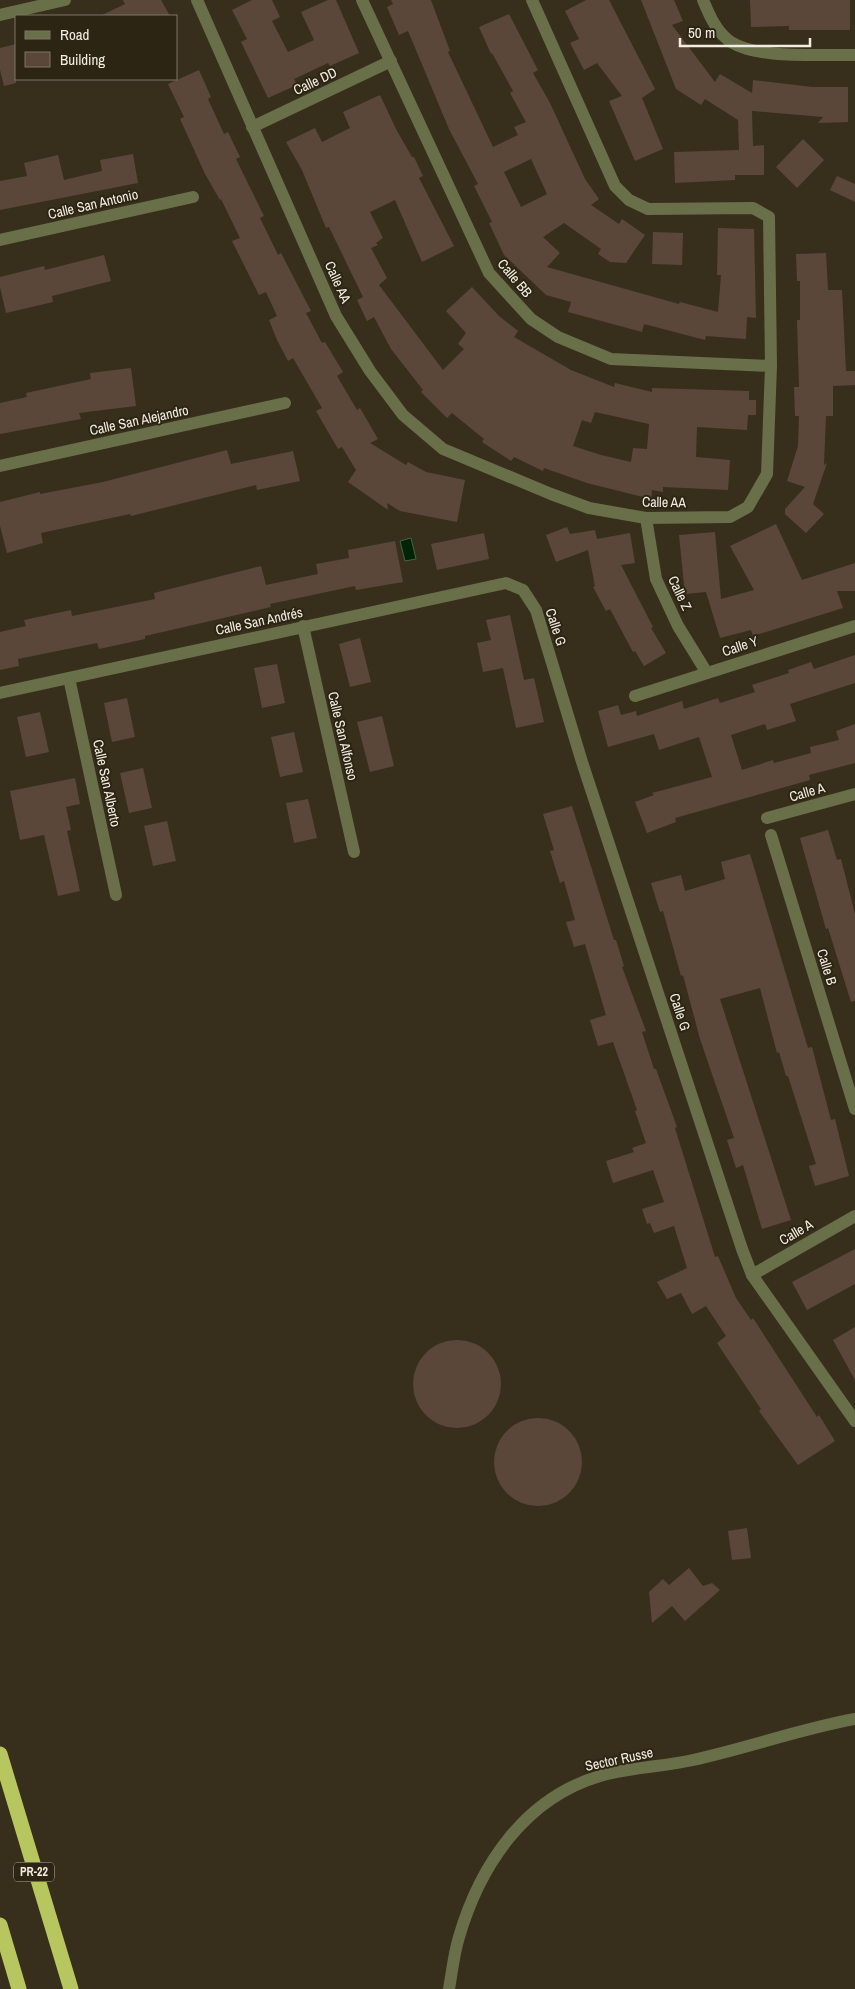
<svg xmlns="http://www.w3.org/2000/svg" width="855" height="1989" viewBox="0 0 855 1989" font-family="'Archivo Narrow',sans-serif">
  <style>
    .water { fill: #002506; stroke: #496148 }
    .building { fill: #5a473a; fill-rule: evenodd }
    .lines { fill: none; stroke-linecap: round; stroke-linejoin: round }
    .minor { stroke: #696f48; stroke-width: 12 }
    .motorway { stroke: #b7c65e; stroke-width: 15 }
    .labels { text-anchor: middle; stroke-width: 4; stroke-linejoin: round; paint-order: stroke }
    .shield { fill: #2d2513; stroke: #b7b1a4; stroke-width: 1 }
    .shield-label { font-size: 12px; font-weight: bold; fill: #f2ede2 }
    .street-label { font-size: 14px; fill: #f2ede2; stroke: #2d2513 }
  </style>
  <rect width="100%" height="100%" fill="#372f1c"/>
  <!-- water -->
  <path class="water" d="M411 538 416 559 405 561 400 541Z"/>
  <!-- building -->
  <g class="building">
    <path d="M123 0H161L170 16H100L125 4Z"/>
    <path d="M252 0H272L280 17 272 21 288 52 314 40 301 12 328 0H336L359 53 330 66 328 63 294 79 297 85 268 98 241 42 247 39 232 10Z"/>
    <path d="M391 0H431L450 51 448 52 493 147 518 135 514 127 526 122 510 93 513 91 492 53 491 54 479 27 509 14 538 70 533 73 550 103 585 179 599 199 591 205 619 224 622 219 645 235 626 263 610 262 598 254 601 249 564 223 543 237 560 253 547 267 679 304 680 302 718 312 721 275H717L718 228 754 229 756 318 747 317 746 339 706 336 705 340 644 324 642 332 568 312 571 302 546 295 504 255 489 223 492 222 474 186 478 184 449 129 408 31 399 35 387 7 393 4ZM531 159 547 194 521 207 504 172Z"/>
    <path d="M586 0H609L655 89 642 98 663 149 635 161 609 101 622 96 597 63 584 70 570 43 579 39 565 11Z"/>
    <path d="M641 0H674L683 21 672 25 715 82 720 74 752 93 753 80 812 87H848V122L818 123 823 117 752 111 753 146 764 145V175H735V180L675 183 674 152 739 150 738 120 705 99 701 105 676 89Z"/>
    <path d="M750 0H850V30H789V26L751 27Z"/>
    <path d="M16 44V83L4 86 0 70V48Z"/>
    <path d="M199 70 211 97 208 99 224 134 228 132 240 157 236 159 264 216 260 218 278 255 281 253 311 311 306 313 322 343 325 342 343 372 337 376 357 410 360 408 378 439 370 443 406 465 408 462 426 472 465 480 457 522 400 511 387 503 388 510 348 482 356 470 342 447 338 449 316 411 322 408 293 358 288 361 277 340 269 320 277 316 266 292 259 295 232 241 240 238 221 199 220 200 205 174 180 119 184 117 168 84Z"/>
    <path d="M380 95 396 129 412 157H414L423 176 419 178 454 246 422 262 395 200 370 212 383 238 376 243 378 245 371 248 387 278 379 285 443 370 464 349 458 344 466 333 446 311 472 287 499 316 518 331 514 337 571 370 614 387 615 383 652 392V388L749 391V400H756V415H748L747 430 697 427 696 457 730 460 728 490 663 487V492L652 490 651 499 587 483 544 468 543 471 514 457 511 461 482 442 484 439 452 413 447 418 421 392 423 390 391 349 374 317 367 321 357 300 363 297 329 227 326 228 302 170 286 142 315 128 322 142 350 128 343 112ZM595 412 649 424 647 449 633 448 631 462 601 455 573 446 582 420 591 423Z"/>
    <path d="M803 139 824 160 797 188 776 167Z"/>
    <path d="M133 154 138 183 0 210V181L27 176 24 163 58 155 64 180 102 171 100 160Z"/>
    <path d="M837 176 855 184V202L830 190Z"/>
    <path d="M653 232 683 233 682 265 652 264Z"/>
    <path d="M826 253 828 290H842L846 371H855V385L833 386V416H826L824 465 827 463 813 504 824 514 806 533 785 514V509L805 487 787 481 798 446 799 416H795L794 387H799L797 320H800V281H797L796 254Z"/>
    <path d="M104 255 111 281 52 296 53 302 6 313 0 287V277L44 266 45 270Z"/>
    <path d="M131 368 136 406 79 413 81 419 0 434V403L27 397 26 393 91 379 90 373Z"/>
    <path d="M227 450 231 464 293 451 300 481 257 490 256 485 131 516 130 514 41 533 43 543 7 553 0 526V502L40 492V494L103 482Z"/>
    <path d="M776 524 802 580 855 563V591H837L843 608 753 636 751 630 720 638 706 592 685 594 679 535 715 532 721 599 754 590 730 546Z"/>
    <path d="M567 527 570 534 595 530 597 539 630 533 635 563 621 565 653 627 651 628 666 653 644 666 635 651 633 652 610 609 606 611 593 587 595 586 588 550 556 562 546 535Z"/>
    <path d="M484 533 489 559 437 570 431 544Z"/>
    <path d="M395 541 403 582 356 590 355 586 270 604 271 607 145 636V639L99 649 97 643 18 659 19 666 0 670V632L26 626 24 620 71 610 72 616 155 599 154 593 261 566 266 585 318 574 316 564 349 558 348 550Z"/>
    <path d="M510 615 524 680 534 678 544 722 516 728 503 668 483 672 477 643 491 640 486 620Z"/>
    <path d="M360 638 371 682 350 687 339 644Z"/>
    <path d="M855 655V683L790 704 796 721 767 730 765 724 731 735 742 770 773 760 774 763 811 753 810 747 839 740 836 731 855 724V763L809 775 810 780 675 818 676 822 647 833 635 802 654 795 652 793 712 777 699 737 659 750 654 734 608 747 598 711 618 705 621 715 636 711 637 716 682 701 684 709 718 698 720 703 755 692 752 685 789 673 788 670 811 662 814 669Z"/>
    <path d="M277 664 285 703 262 708 254 668Z"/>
    <path d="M127 698 135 737 112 742 104 703Z"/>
    <path d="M40 712 49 752 26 757 17 717Z"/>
    <path d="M382 716 394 766 370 772 357 722Z"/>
    <path d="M294 732 303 772 280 777 271 737Z"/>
    <path d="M143 768 152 808 129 813 120 773Z"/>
    <path d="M75 778 80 804 66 807 71 830 67 831 80 891 58 896 44 835 20 840 10 791Z"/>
    <path d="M308 799 317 838 294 843 286 803Z"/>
    <path d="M572 806 614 940H616L624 966 622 967 646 1031 642 1032 654 1069H656L677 1127 675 1128 715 1257 718 1256 736 1298 751 1320 753 1318 817 1417 819 1415 835 1441 798 1465 759 1411 761 1409 717 1343 726 1336 706 1306 692 1314 681 1293 667 1299 657 1282 687 1268 674 1226 654 1233 650 1223 647 1224 642 1209 664 1202 653 1170 613 1183 606 1161 634 1152 632 1148 646 1143 635 1111 637 1110 613 1042 598 1046 590 1020 606 1015 585 944 574 947 566 922 575 920 564 881 560 883 550 851 554 850 543 814Z"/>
    <path d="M167 821 176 861 153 866 144 826Z"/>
    <path d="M828 830 837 860 841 859 855 914V1001L851 1002 828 928 826 929 800 838Z"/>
    <path d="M750 854 808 1048 812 1047 831 1120 835 1119 849 1176 815 1186 809 1166 816 1164 788 1076H786L779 1052 777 1053 760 988 720 999 791 1220 762 1229 743 1165 736 1168 727 1140 734 1138 700 1039 683 975 681 976 663 911 660 912 651 883 681 875 685 891 725 879 721 862Z"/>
    <path d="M855 1249V1284L807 1310 792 1282Z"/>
    <path d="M855 1327V1380L833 1340Z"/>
    <circle cx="457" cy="1384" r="44"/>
    <circle cx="538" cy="1462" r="44"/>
    <path d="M747 1528 751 1558 732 1560 728 1531Z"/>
    <path d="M689 1568 703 1586 712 1583 720 1590 685 1621 672 1606 652 1623 649 1592 663 1579 669 1585Z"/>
  </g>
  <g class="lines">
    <!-- minor -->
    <g class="minor">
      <path d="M197 0 336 316 370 371 403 415 443 449 551 494 589 508 646 518 730 517 748 507 767 474 771 366 769 217 753 208 648 209 629 200 615 186 532 0"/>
      <path d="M362 0 489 273 531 319 558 337 611 359 771 366"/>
      <path d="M703 0C709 14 715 29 727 39 751 60 822 54 855 55"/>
      <path d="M0 15 65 0"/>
      <path d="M252 127 391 61"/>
      <path d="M0 240 193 197"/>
      <path d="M0 466 285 403"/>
      <path d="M646 518 656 579 678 626 707 673"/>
      <path d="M303 626 354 852"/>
      <path d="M69 678 116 895"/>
      <path d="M0 693 506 583 523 590 536 610 582 762 742 1249 752 1275 855 1421"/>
      <path d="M635 696 855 626"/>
      <path d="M767 818 855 794"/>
      <path d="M771 835 855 1109"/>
      <path d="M752 1275 855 1216"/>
      <path d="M449 1989C452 1972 454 1953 459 1937 480 1865 525 1798 600 1776 630 1767 663 1767 693 1760 748 1748 800 1729 855 1719"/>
    </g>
    <!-- motorway -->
    <g class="motorway">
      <path d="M0 1754 71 1989"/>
      <path d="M0 1925 19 1989"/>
    </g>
  </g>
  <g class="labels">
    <!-- shield labels -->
    <rect class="shield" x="14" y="1862.5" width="40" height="19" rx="4"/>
    <g class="shield-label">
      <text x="34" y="1876">PR-22</text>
    </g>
    <!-- street labels -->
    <g class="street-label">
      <text transform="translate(315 81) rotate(-25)" y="5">Calle DD</text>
      <text transform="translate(93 204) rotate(-13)" y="5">Calle San Antonio</text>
      <text transform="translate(515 278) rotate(50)" y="5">Calle BB</text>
      <text transform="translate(338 282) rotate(66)" y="5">Calle AA</text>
      <text transform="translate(139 420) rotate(-12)" y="5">Calle San Alejandro</text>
      <text transform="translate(664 502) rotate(1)" y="5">Calle AA</text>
      <text transform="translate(680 593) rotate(65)" y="5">Calle Z</text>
      <text transform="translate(259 621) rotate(-12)" y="5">Calle San Andrés</text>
      <text transform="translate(556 627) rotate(72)" y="5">Calle G</text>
      <text transform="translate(740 646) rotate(-18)" y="5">Calle Y</text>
      <text transform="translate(343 736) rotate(77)" y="5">Calle San Alfonso</text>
      <text transform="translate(107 783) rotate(78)" y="5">Calle San Alberto</text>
      <text transform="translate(807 792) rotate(-16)" y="5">Calle A</text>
      <text transform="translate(827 967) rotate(73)" y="5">Calle B</text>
      <text transform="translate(680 1012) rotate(72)" y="5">Calle G</text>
      <text transform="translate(796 1232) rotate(-30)" y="5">Calle A</text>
      <text transform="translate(619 1759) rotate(-12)" y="5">Sector Russe</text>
    </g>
  </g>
  <!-- legend -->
  <rect x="15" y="15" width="162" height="65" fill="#2d2513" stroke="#7c7566"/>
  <rect x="25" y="31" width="25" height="8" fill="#696f48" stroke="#7c7566"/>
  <text x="60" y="40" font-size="15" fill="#f2ede2">Road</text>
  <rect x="25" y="52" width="25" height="15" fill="#5a473a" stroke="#7c7566"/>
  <text x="60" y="65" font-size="15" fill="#f2ede2">Building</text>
  <!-- scale -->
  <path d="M680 38v8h130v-8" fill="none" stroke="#f2ede2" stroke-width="2.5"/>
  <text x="688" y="38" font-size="15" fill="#f2ede2" stroke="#2d2513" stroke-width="4" paint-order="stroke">50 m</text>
</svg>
